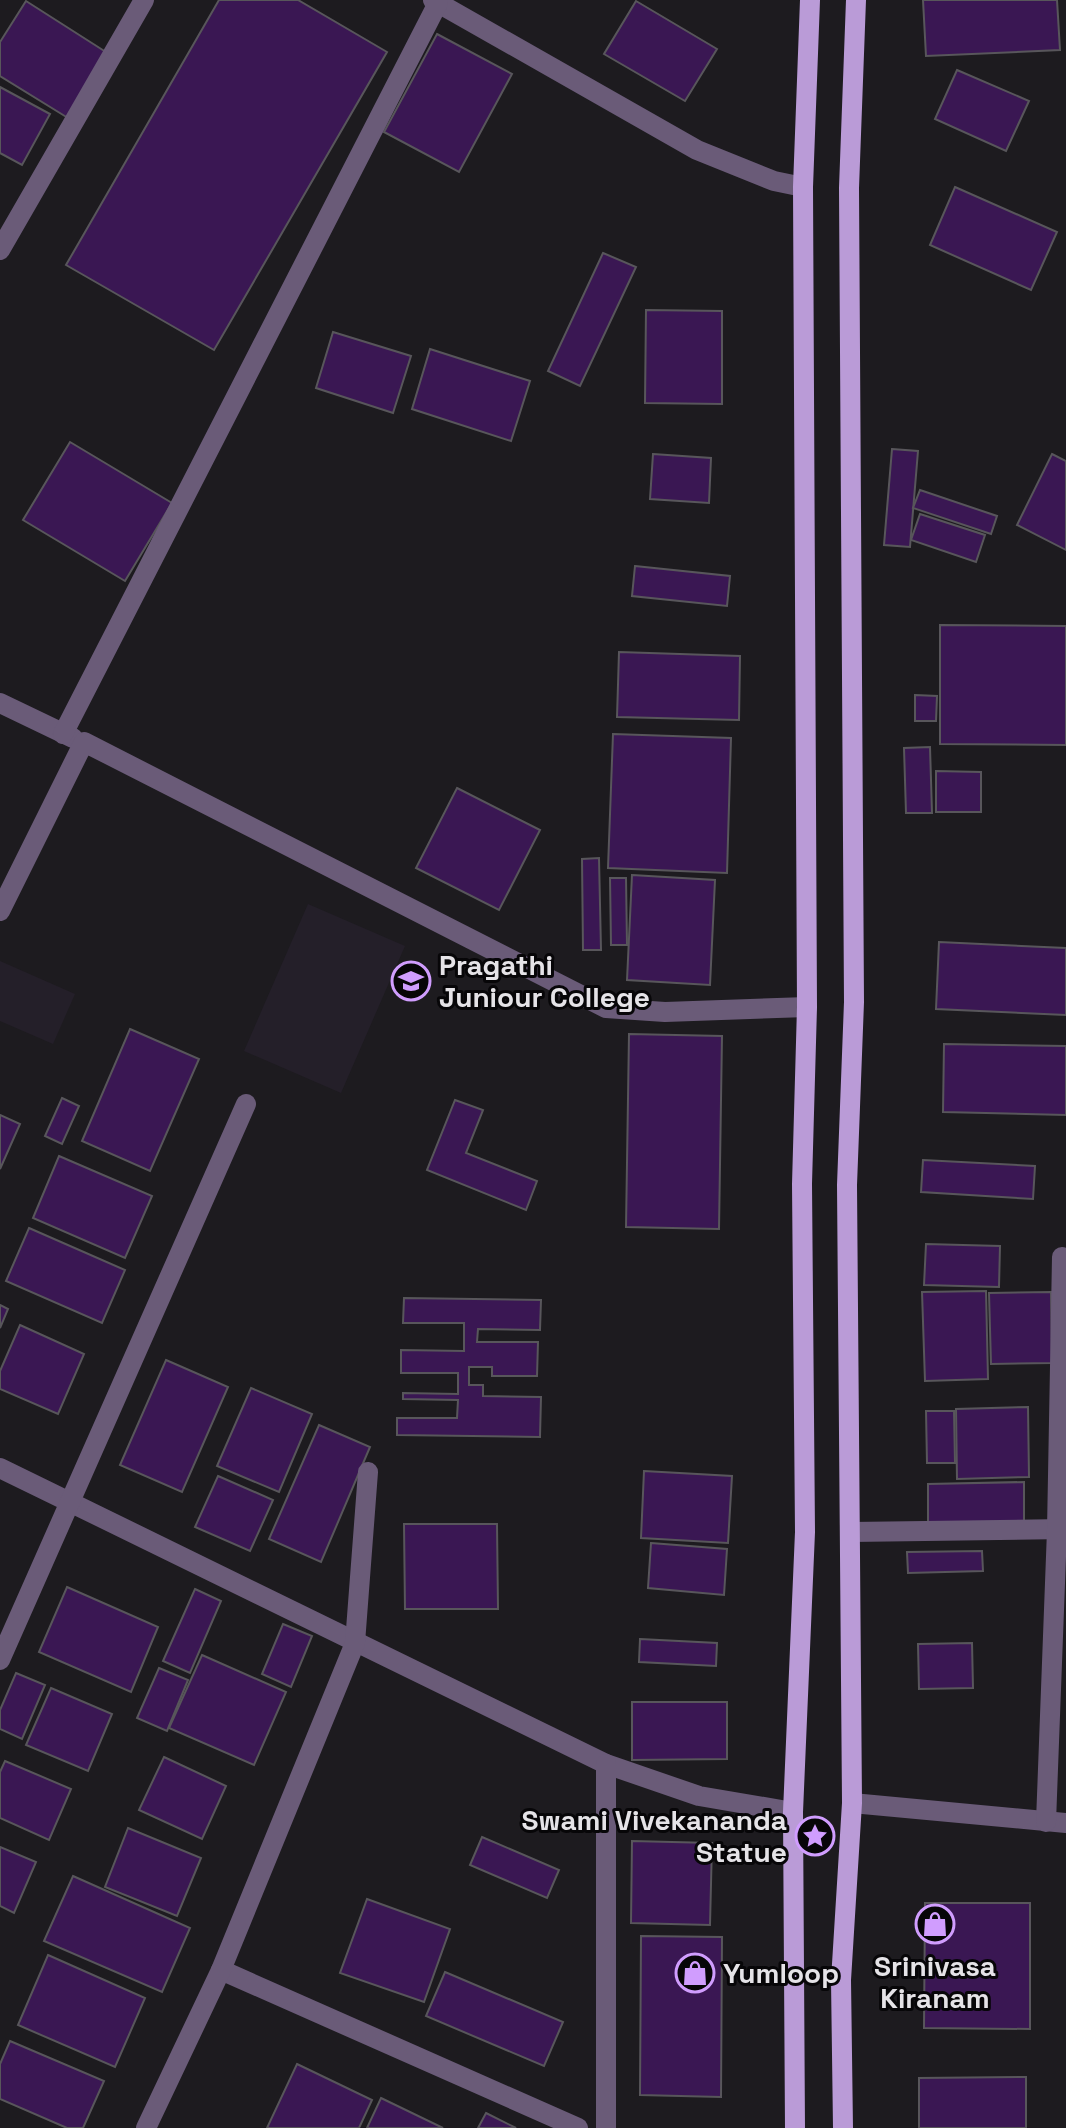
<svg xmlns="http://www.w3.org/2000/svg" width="1066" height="2128" viewBox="0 0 1066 2128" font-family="'Space Grotesk',sans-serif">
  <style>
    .built { fill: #241f29 }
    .building { fill: #3a1753; stroke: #58565b; stroke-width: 2 }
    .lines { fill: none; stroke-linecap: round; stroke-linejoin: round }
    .minor { stroke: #6a5b78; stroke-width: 20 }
    .major { stroke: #ba9bd7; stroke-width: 20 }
    .labels { text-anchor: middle; stroke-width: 6; stroke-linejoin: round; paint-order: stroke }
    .poi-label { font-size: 28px; font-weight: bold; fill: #e5e3e7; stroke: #070608; text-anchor: start }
  </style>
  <rect width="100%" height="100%" fill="#1d1b1f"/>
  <!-- built -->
  <g class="built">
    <path d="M308 904 405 946 341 1093 244 1051Z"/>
    <path d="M0 961 75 994 53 1044 0 1021Z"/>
  </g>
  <!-- building -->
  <g class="building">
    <path d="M219 0H298L387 52 214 350 66 265Z"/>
    <path d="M923 0H1057L1060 50 926 56Z"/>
    <path d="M26 1 109 54 68 118 0 76V42Z"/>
    <path d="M636 1 717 49 685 101 604 54Z"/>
    <path d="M437 34 512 74 459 172 384 132Z"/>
    <path d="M957 70 1029 101 1006 151 935 119Z"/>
    <path d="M0 87 50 114 22 165 0 153Z"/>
    <path d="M955 187 1057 232 1031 290 930 245Z"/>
    <path d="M603 253 636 267 580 386 548 371Z"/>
    <path d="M646 310 722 311V404L645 403Z"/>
    <path d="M333 332 411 356 393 413 316 388Z"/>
    <path d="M430 349 530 381 511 441 412 409Z"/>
    <path d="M70 442 172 503 125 581 23 520Z"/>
    <path d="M892 449 918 451 910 547 884 545Z"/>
    <path d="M653 454 711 458 709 503 650 499Z"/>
    <path d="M1052 454 1066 461V550L1017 525Z"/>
    <path d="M920 490 997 516 991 534 913 508Z"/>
    <path d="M920 514 985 535 976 562 911 540Z"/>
    <path d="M635 566 730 576 727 606 632 596Z"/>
    <path d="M940 625 1066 626V745L940 744Z"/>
    <path d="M619 652 740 656 739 720 617 717Z"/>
    <path d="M915 695 937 696 936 721H915Z"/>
    <path d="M613 734 731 738 727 873 608 868Z"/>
    <path d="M930 747 932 813H906L904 748Z"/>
    <path d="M936 771 981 772V812H936Z"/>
    <path d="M457 788 540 830 499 910 416 868Z"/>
    <path d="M599 858 601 950H583L582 859Z"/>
    <path d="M632 875 715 880 710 985 627 980Z"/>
    <path d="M610 878H626L627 945H611Z"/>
    <path d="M939 942 1066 948V1015L936 1009Z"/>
    <path d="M130 1029 199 1059 150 1171 82 1141Z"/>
    <path d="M629 1034 722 1036 719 1229 626 1227Z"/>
    <path d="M944 1044 1066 1046V1115L943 1112Z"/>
    <path d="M62 1098 79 1106 62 1144 45 1136Z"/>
    <path d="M455 1100 483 1110 466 1153 537 1181 526 1210 427 1170Z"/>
    <path d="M0 1115 20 1124 0 1169Z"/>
    <path d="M59 1156 152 1196 125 1258 33 1218Z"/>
    <path d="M923 1160 1035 1166 1033 1199 921 1192Z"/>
    <path d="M29 1228 125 1270 102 1323 6 1281Z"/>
    <path d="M926 1244 1000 1246 999 1287 924 1285Z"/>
    <path d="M986 1291 988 1379 925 1381 922 1292Z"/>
    <path d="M1051 1292 1052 1363 991 1364 989 1293Z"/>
    <path d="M404 1298 541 1300 540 1330 478 1329 477 1342H538L537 1376H492V1367H469V1385H483V1396L541 1397 540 1437 397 1435V1418H457L458 1400 403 1399V1393L458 1394V1373H401V1350L464 1351V1323H403Z"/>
    <path d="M0 1305 8 1309 0 1328Z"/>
    <path d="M20 1325 84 1354 58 1414 0 1389V1371Z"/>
    <path d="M166 1360 228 1387 182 1492 120 1465Z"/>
    <path d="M251 1388 312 1414 279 1492 217 1466Z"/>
    <path d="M1028 1407 1029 1477 957 1479 956 1409Z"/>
    <path d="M926 1411H954L955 1463H927Z"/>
    <path d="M319 1425 370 1447 321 1562 269 1539Z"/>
    <path d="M644 1471 732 1476 728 1543 641 1538Z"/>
    <path d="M218 1476 273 1500 250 1551 195 1527Z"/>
    <path d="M1024 1482V1522L928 1524V1484Z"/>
    <path d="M404 1524H497L498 1609H405Z"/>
    <path d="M651 1543 727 1549 724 1595 648 1588Z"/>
    <path d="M982 1551 983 1571 908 1573 907 1552Z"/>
    <path d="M67 1587 158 1627 131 1692 39 1652Z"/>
    <path d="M195 1589 221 1601 190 1673 163 1661Z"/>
    <path d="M283 1624 312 1636 291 1687 262 1674Z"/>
    <path d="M640 1639 717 1643 716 1666 639 1662Z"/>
    <path d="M972 1643 973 1688 919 1689 918 1644Z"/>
    <path d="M202 1655 286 1692 254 1765 169 1728Z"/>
    <path d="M159 1668 188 1680 167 1731 137 1718Z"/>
    <path d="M16 1673 45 1685 22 1739 0 1729V1710Z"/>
    <path d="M51 1688 112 1714 88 1771 26 1745Z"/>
    <path d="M632 1702H727V1759L632 1760Z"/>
    <path d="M164 1757 226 1786 202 1839 139 1810Z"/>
    <path d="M5 1761 71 1789 49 1840 0 1818V1772Z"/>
    <path d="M128 1828 201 1858 177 1916 105 1887Z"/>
    <path d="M482 1837 559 1870 547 1898 470 1865Z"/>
    <path d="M632 1841 712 1843 710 1925 631 1923Z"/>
    <path d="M0 1847 36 1862 14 1913 0 1906Z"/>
    <path d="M73 1876 190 1928 162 1992 44 1941Z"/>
    <path d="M367 1899 450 1929 424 2002 340 1973Z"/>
    <path d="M925 1903H1030V2029L924 2028Z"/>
    <path d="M641 1936 722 1937 721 2097 640 2095Z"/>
    <path d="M48 1955 145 1998 115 2067 18 2025Z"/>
    <path d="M445 1972 563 2022 544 2066 426 2016Z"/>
    <path d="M10 2041 104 2081 83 2128H67L0 2099V2064Z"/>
    <path d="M297 2064 372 2100 359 2128H267Z"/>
    <path d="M1026 2077V2128H919V2078Z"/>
    <path d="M381 2098 443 2128H367Z"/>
    <path d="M486 2113 516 2128H478Z"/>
  </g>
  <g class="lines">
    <!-- minor -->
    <g class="minor">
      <path d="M433 0 697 150 774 181 803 187"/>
      <path d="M0 250 144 0"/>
      <path d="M0 703 73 738"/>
      <path d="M63 734 438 3"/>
      <path d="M0 911 84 742 606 1008 665 1012 807 1007"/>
      <path d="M0 1468 606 1764 699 1796 793 1812"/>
      <path d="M851 1532 1066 1529"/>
      <path d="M0 1660 246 1104"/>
      <path d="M852 1803 1066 1823"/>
      <path d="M1046 1822 1057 1530 1062 1257"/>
      <path d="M221 1970 578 2128"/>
      <path d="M146 2128 221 1970 355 1643 368 1472"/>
      <path d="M606 2128V1764"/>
    </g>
    <!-- major -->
    <g class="major">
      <path d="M795 2128 793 1812 805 1532 802 1184 807 1007 803 187 810 0"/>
      <path d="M843 2128 841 1980 852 1803 847 1185 854 1002 849 188 856 0"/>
    </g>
  </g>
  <!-- icons -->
  <defs>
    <g id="university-ring" transform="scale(2)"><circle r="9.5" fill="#070608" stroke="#d09dfe" stroke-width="1.5"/><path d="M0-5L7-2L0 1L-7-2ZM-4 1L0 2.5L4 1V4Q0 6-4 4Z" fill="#d09dfe"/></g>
    <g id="sight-ring" transform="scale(2)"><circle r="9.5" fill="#070608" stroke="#d09dfe" stroke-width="1.5"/><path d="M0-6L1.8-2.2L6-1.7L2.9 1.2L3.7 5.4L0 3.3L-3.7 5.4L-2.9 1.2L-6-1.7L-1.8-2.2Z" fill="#d09dfe"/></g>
    <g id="shop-ring" transform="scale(2)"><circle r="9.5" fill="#070608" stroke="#d09dfe" stroke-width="1.5"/><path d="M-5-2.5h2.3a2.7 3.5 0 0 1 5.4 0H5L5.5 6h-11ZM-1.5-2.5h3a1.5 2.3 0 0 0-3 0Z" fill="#d09dfe"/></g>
  </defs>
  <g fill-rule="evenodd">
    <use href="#university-ring" x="411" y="981"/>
    <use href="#sight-ring" x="815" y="1836"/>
    <use href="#shop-ring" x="935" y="1924"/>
    <use href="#shop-ring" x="695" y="1973"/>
  </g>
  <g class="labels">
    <!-- poi labels -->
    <g class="poi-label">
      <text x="439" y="975">Pragathi<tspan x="439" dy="32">Juniour College</tspan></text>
      <text x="787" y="1830" text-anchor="end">Swami Vivekananda<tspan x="787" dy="32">Statue</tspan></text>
      <text x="935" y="1976" text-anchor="middle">Srinivasa<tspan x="935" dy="32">Kiranam</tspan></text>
      <text x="723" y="1983">Yumloop</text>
    </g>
  </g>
</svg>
